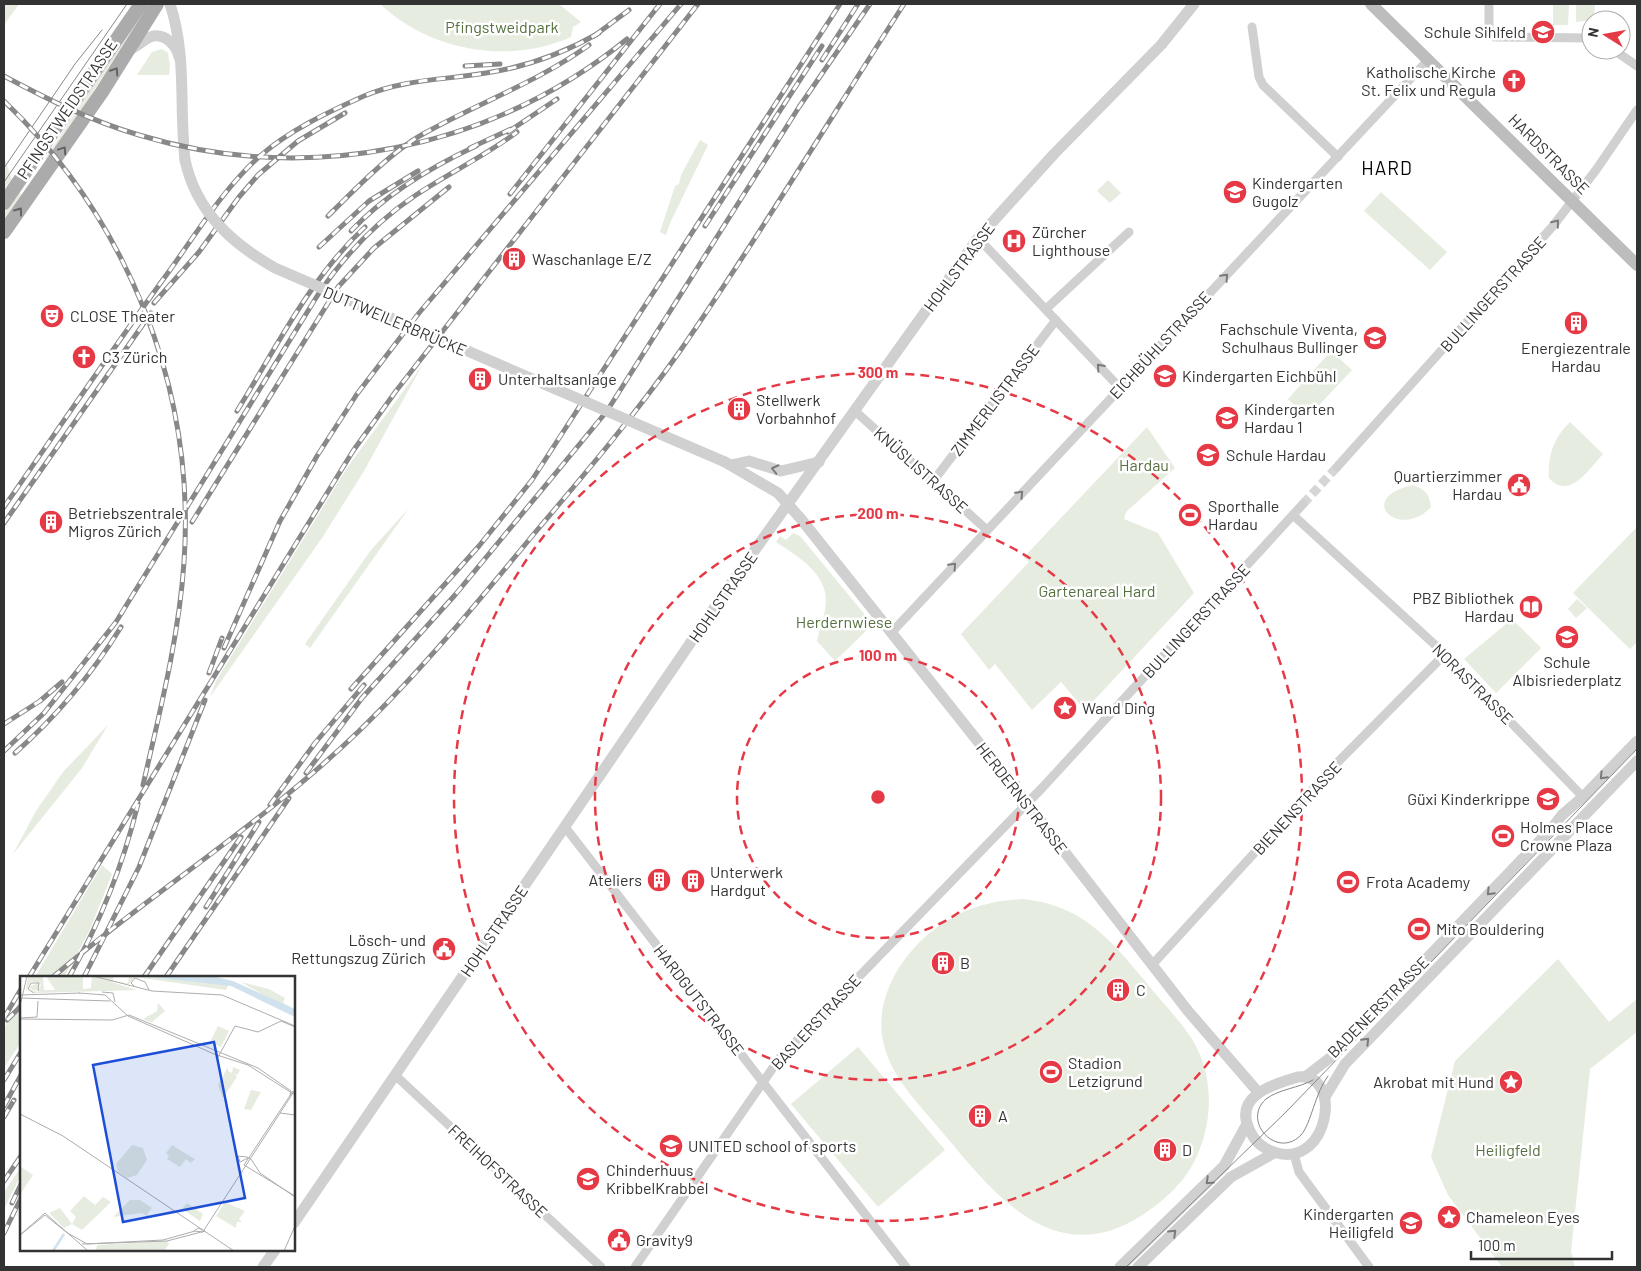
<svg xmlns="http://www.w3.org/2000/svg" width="1641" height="1271" viewBox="0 0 1641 1271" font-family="Barlow,sans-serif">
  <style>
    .green { fill: #e6ecdf }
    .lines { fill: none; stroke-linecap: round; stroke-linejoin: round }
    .minor-tunnel { stroke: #d6d6d6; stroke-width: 9; stroke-dasharray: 9 4.5; stroke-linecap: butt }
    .minor { stroke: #d0d0d0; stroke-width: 9 }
    .tertiary { stroke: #d0d0d0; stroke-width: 11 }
    .secondary { stroke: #bdbdbd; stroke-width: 12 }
    .primary { stroke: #ababab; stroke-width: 14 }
    .tram { stroke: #888; stroke-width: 1 }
    .rail-casing { stroke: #888; stroke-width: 5 }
    .rail { stroke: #fff; stroke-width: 3; stroke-dasharray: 9; stroke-linecap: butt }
    .tertiary-bridge { stroke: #d0d0d0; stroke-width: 11 }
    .oneway { stroke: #636363 }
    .oneway2 { stroke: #7a7a7a }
    .ring { fill: none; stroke: #e63946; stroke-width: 2.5; stroke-dasharray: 9 6 }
    .labels { text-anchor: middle; stroke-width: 5; stroke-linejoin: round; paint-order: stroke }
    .park-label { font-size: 16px; fill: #56703f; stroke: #fff }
    .poi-label { font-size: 16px; fill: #333; stroke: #fff; text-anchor: start }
    .street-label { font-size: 16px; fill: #333; stroke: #fff }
    .quarter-label { font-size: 19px; letter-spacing: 1px; fill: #000; stroke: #fff }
    .inset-river { fill: none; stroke: #cfe2ee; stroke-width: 2.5 }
    .inset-road { fill: none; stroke: #adadad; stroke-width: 1 }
    .view { fill: #1d4ed8; fill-opacity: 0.15; stroke: #1d4ed8; stroke-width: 2.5 }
    .inset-edge { fill: none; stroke: #333; stroke-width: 2.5 }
    .centre { fill: #e63946; stroke: #fff; stroke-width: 2.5 }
    .ring-label { font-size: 15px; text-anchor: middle; font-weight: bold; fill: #e63946; stroke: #fff; stroke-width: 5; stroke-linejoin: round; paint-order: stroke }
  </style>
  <rect width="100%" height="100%" fill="#fff"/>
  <!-- green -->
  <g class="green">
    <path d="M4 4H19L4 25Z"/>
    <path d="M380 4H559L581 22 573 27 571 37C508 65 430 51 380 4Z"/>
    <path d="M1553 4H1569L1568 25H1553Z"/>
    <path d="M1576 4H1595L1594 20 1576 22Z"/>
    <path d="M137 19 140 20C108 67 80 114 48 160L45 159Z"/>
    <path d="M162 49 168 53 170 66 169 75H137L152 52Z"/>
    <path d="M700 140 708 145 670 223 666 235 660 232 675 186 679 184 681 175Z"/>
    <path d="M5 160 12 179 4 189V162Z"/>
    <path d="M1108 180 1121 193 1110 203 1097 191Z"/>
    <path d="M1381 192 1447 252 1430 270 1364 211Z"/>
    <path d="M20 193 23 196 4 224C4 210 8 200 20 193Z"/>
    <path d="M1331 351 1352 370 1307 418 1288 399Z"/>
    <path d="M423 364 364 471 322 538 210 697 216 681 347 468Z"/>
    <path d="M1570 422 1603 454C1589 469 1569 501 1549 478 1548 455 1553 439 1570 422Z"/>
    <path d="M1147 427 1175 468 1126 512 1124 519 1158 533 1194 593 1085 710 1061 682 1032 710 995 664 989 670 961 634 1029 562 1024 557Z"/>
    <path d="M1413 485C1426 490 1429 494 1431 507 1399 541 1354 498 1413 485Z"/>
    <path d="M409 508 310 648 305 644 371 550Z"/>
    <path d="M1637 527V642L1630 649 1573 593Z"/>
    <path d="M793 533 800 536 870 621 869 628 835 661 817 641C819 631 823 621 825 610 832 576 800 558 776 542L780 536 786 540Z"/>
    <path d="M1577 599 1587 608 1576 618 1568 609Z"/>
    <path d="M1512 619 1541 648 1496 693 1464 659Z"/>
    <path d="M108 725 82 768 13 854 36 811 63 772Z"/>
    <path d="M102 865 112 874 89 932 64 977H35Z"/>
    <path d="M1023 899C1082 905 1110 939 1145 981 1160 1000 1177 1017 1190 1036 1215 1073 1214 1124 1194 1162 1183 1184 1161 1203 1141 1216 1054 1271 994 1194 943 1133 921 1106 892 1079 884 1045 870 992 913 936 959 914 980 904 1001 900 1023 899Z"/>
    <path d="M1558 959 1609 1022 1637 999V1032L1590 1069 1571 1251 1575 1267H1502L1448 1195 1431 1157 1455 1061Z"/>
    <path d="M21 999V1042L4 1068V1028Z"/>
    <path d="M858 1047 945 1150 878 1207 791 1104Z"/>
    <path d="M21 1167V1175L4 1209V1192Z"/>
  </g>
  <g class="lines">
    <!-- minor-tunnel -->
    <path class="minor-tunnel" d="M1303 504 1337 467"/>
    <!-- minor -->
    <g class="minor">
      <path d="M1489 4V30L1495 37 1591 38"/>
      <path d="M1252 27 1259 77 1263 85 1338 157"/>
      <path d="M1614 50 1637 66"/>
      <path d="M978 238 1120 388"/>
      <path d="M1046 309 1129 232"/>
      <path d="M855 411 987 530"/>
      <path d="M1337 467 1553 226 1596 170 1637 110"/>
      <path d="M934 480 1056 320"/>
      <path d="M1293 515 1445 654 1583 797"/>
      <path d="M892 632 1429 59"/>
      <path d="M565 827 906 1267"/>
      <path d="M1152 965 1332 768 1445 654"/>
      <path d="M395 1075 601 1267"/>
      <path d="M1294 1154 1299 1172 1369 1267"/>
      <path d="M635 1267 779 1059 1043 787 1303 504"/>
    </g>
    <!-- tertiary -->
    <g class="tertiary">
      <path d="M170 4C187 55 179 107 185 160"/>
      <path d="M129 50C137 47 145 38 153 36 166 34 177 46 179 57"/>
      <path d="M725 462 778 493 801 519 1015 788 1188 1011 1258 1092"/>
      <path d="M731 465 749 461 781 471 819 462"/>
      <path d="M1298 1077C1343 1071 1330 1167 1277 1153 1266 1150 1256 1143 1251 1133 1231 1096 1272 1085 1298 1077Z"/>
      <path d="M1305 1077 1335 1054 1552 828 1562 815 1583 797 1637 741"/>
      <path d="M1325 1097 1345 1064 1637 761"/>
      <path d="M294 1223 732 582 978 238 1054 154 1161 45 1194 4"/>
      <path d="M263 1267 275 1250"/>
      <path d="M1120 1267 1224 1166 1247 1124"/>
      <path d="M1138 1267 1231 1177 1274 1153"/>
    </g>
    <!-- secondary -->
    <path class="secondary" d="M1371 4 1637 265"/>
    <!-- primary -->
    <g class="primary">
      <path d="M4 203 141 4"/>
      <path d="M4 232 102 92 157 4"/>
    </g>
    <!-- tram -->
    <g class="tram">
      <path d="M4 168 75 64 102 30"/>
      <path d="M4 182 127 4"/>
      <path d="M1313 1080C1299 1088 1279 1089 1266 1099 1241 1121 1277 1160 1301 1135 1311 1124 1315 1093 1328 1076"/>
      <path d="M1126 1267 1286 1112 1637 749"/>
    </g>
    <!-- rail casing -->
    <g class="rail-casing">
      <g id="rail">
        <path d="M594 36 629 10"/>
        <path d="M822 60 858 4"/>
        <path d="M465 66 500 64"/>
        <path d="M4 76C47 99 91 121 139 135 307 186 491 150 627 39"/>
        <path d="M4 101C128 220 196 390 184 562 179 637 160 711 143 785"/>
        <path d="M508 132 557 99"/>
        <path d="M470 148 511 129"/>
        <path d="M510 194 660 4"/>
        <path d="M328 216C354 190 391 152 423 134 478 103 538 82 589 45"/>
        <path d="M705 226 822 46"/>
        <path d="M351 231C385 195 431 167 476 146"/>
        <path d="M319 247 369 201 418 171"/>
        <path d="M154 303 199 252 239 197 258 175 298 141 345 113"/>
        <path d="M237 411C276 348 310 278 365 227"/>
        <path d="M4 507C59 428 113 348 170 270 198 231 224 188 260 156 290 130 328 112 364 96 404 79 444 80 486 73 526 67 564 53 599 33"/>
        <path d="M192 522 338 287 374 248 449 187"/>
        <path d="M4 523 151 313"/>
        <path d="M224 648 280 521 317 456 357 394 419 313 681 4"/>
        <path d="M209 673 222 638"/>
        <path d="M351 689 479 546 532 480 840 4"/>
        <path d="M4 724 40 701 62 682"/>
        <path d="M4 751 44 713 116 622 319 293C345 255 377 221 416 195 449 173 485 156 517 132"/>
        <path d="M15 753C56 717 92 674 121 627"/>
        <path d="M306 773 362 698 455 595 607 411 799 107 870 4"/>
        <path d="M270 805 315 743 364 685"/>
        <path d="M206 907 259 822"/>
        <path d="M29 977 353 451 396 391 698 4"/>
        <path d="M53 977C152 892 264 823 359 731 422 670 477 603 533 535 584 475 635 415 680 351 758 238 830 119 904 4"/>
        <path d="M69 977C100 923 123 865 138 804"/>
        <path d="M84 977 139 867 205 700"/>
        <path d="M144 977 241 837"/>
        <path d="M166 977 289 798"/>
        <path d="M4 1018 21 989"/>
        <path d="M7 1020 21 1006"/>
        <path d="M4 1080 21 1052"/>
        <path d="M4 1106 21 1075"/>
        <path d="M4 1117 14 1100"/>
        <path d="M4 1181 21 1156"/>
        <path d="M12 1203 21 1184"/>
        <path d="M4 1233 21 1198"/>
      </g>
    </g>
    <!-- rail -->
    <use href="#rail" class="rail"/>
    <!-- tertiary-bridge -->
    <path class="tertiary-bridge" d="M185 160C196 211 231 243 275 268L725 462"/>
  </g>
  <!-- one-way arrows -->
  <defs><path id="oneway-chevron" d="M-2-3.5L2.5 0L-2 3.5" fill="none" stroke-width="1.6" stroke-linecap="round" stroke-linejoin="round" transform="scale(1.25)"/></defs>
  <g class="oneway">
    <use href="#oneway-chevron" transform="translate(115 71) rotate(-57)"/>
    <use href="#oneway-chevron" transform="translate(63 150) rotate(-56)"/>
    <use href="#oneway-chevron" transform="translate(19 211) rotate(-54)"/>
  </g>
  <g class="oneway2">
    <use href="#oneway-chevron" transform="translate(1556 223) rotate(-51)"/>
    <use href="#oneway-chevron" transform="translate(1225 277) rotate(-47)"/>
    <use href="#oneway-chevron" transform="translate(1100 367) rotate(-132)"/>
    <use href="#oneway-chevron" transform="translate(775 469) rotate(-166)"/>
    <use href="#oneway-chevron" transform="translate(1020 494) rotate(-47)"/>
    <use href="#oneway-chevron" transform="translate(953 566) rotate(-47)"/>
    <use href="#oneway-chevron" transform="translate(1603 776) rotate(134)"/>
    <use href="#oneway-chevron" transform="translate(1490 892) rotate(134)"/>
    <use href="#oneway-chevron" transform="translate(1366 1041) rotate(-46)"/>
    <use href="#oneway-chevron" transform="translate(1209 1181) rotate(136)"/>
    <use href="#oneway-chevron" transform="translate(1173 1233) rotate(-44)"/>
  </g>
  <!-- distance rings -->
  <g class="ring">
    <circle cx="878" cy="797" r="141"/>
    <circle cx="878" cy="797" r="283"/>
    <circle cx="878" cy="797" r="424"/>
  </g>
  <!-- icons -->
  <defs>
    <g id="school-disc" transform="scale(1.25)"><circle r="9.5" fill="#e63946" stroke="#fff"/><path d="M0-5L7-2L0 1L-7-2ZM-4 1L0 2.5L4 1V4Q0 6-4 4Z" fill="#fff"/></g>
    <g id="church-disc" transform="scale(1.25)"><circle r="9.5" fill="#e63946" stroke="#fff"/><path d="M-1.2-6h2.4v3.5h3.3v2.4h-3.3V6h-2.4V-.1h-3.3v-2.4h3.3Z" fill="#fff"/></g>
    <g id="hospital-disc" transform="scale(1.25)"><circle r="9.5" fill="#e63946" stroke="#fff"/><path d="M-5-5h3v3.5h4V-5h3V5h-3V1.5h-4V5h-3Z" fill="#fff"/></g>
    <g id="building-disc" transform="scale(1.25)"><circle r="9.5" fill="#e63946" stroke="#fff"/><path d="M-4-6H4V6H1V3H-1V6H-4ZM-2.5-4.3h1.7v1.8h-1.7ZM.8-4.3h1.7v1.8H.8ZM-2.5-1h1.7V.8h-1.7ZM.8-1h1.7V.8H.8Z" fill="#fff"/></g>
    <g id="theatre-disc" transform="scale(1.25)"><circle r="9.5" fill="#e63946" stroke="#fff"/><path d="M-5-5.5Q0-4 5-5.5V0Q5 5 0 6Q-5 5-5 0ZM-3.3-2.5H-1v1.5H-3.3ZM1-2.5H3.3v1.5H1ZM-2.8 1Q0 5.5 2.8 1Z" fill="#fff"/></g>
    <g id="civic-disc" transform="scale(1.25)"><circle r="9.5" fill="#e63946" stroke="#fff"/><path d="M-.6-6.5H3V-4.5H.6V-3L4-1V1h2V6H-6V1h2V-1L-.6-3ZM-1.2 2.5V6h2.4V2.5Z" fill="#fff"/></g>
    <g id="stadium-disc" transform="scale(1.25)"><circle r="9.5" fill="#e63946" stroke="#fff"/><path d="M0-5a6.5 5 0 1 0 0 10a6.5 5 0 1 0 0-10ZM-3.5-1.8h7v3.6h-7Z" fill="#fff"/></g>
    <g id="library-disc" transform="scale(1.25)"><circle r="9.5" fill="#e63946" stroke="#fff"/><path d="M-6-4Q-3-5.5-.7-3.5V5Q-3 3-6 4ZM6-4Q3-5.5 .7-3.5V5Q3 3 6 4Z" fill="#fff"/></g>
    <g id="sight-disc" transform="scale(1.25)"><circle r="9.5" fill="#e63946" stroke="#fff"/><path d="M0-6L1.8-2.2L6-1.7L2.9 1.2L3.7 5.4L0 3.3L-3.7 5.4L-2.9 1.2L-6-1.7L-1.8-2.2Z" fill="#fff"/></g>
  </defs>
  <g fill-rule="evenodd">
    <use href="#school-disc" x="1543" y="32"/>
    <use href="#church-disc" x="1514" y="81"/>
    <use href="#school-disc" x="1235" y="192"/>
    <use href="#hospital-disc" x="1014" y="241"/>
    <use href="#building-disc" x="514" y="259"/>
    <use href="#theatre-disc" x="52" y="316"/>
    <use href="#building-disc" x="1576" y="323"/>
    <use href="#school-disc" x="1375" y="338"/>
    <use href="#church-disc" x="84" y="357"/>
    <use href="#school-disc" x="1165" y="376"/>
    <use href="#building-disc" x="480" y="379"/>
    <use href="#building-disc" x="739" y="409"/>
    <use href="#school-disc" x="1227" y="418"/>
    <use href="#school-disc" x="1208" y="455"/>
    <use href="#civic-disc" x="1519" y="485"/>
    <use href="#stadium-disc" x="1190" y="515"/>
    <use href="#building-disc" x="51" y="522"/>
    <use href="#library-disc" x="1531" y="607"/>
    <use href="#school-disc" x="1567" y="637"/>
    <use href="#sight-disc" x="1065" y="708"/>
    <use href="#school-disc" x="1548" y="799"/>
    <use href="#stadium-disc" x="1503" y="836"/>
    <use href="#building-disc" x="659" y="880"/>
    <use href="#building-disc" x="693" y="881"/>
    <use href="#stadium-disc" x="1348" y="882"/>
    <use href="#stadium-disc" x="1419" y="929"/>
    <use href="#civic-disc" x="444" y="949"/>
    <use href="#building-disc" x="943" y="963"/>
    <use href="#building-disc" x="1118" y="990"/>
    <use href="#stadium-disc" x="1051" y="1072"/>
    <use href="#sight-disc" x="1511" y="1082"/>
    <use href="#building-disc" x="980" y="1116"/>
    <use href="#school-disc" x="671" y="1146"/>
    <use href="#building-disc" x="1165" y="1150"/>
    <use href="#school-disc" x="588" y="1179"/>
    <use href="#sight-disc" x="1449" y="1217"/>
    <use href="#school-disc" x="1411" y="1223"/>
    <use href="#civic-disc" x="619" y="1240"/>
  </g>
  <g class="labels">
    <!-- park labels -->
    <g class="park-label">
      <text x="502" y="33">Pfingstweidpark</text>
      <text x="1144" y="471">Hardau</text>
      <text x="1097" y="597">Gartenareal Hard</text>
      <text x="844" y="628">Herdernwiese</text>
      <text x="1508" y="1156">Heiligfeld</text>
    </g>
    <!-- poi labels -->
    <g class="poi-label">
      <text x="1526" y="38" text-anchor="end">Schule Sihlfeld</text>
      <text x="1496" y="78" text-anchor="end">Katholische Kirche<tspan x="1496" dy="18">St. Felix und Regula</tspan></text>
      <text x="1252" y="189">Kindergarten<tspan x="1252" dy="18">Gugolz</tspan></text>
      <text x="1032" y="238">Zürcher<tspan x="1032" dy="18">Lighthouse</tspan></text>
      <text x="532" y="265">Waschanlage E/Z</text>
      <text x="70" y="322">CLOSE Theater</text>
      <text x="1358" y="335" text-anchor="end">Fachschule Viventa,<tspan x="1358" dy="18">Schulhaus Bullinger</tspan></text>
      <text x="1576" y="354" text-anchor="middle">Energiezentrale<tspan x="1576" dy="18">Hardau</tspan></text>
      <text x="102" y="363">C3 Zürich</text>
      <text x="1182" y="382">Kindergarten Eichbühl</text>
      <text x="498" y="385">Unterhaltsanlage</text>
      <text x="756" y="406">Stellwerk<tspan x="756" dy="18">Vorbahnhof</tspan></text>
      <text x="1244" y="415">Kindergarten<tspan x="1244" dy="18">Hardau 1</tspan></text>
      <text x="1226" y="461">Schule Hardau</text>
      <text x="1502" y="482" text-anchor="end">Quartierzimmer<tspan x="1502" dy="18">Hardau</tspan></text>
      <text x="1208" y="512">Sporthalle<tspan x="1208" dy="18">Hardau</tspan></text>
      <text x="68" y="519">Betriebszentrale<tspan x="68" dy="18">Migros Zürich</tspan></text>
      <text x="1514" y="604" text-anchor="end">PBZ Bibliothek<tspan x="1514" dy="18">Hardau</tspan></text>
      <text x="1567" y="668" text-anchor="middle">Schule<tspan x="1567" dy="18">Albisriederplatz</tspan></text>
      <text x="1082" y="714">Wand Ding</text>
      <text x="1530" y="805" text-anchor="end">Güxi Kinderkrippe</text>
      <text x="1520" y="833">Holmes Place<tspan x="1520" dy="18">Crowne Plaza</tspan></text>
      <text x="710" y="878">Unterwerk<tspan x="710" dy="18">Hardgut</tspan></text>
      <text x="642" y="886" text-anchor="end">Ateliers</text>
      <text x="1366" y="888">Frota Academy</text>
      <text x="1436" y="935">Mito Bouldering</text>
      <text x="426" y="946" text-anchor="end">Lösch- und<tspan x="426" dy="18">Rettungszug Zürich</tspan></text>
      <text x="960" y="969">B</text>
      <text x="1136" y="996">C</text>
      <text x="1068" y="1069">Stadion<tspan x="1068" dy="18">Letzigrund</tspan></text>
      <text x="1494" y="1088" text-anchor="end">Akrobat mit Hund</text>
      <text x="998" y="1122">A</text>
      <text x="688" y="1152">UNITED school of sports</text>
      <text x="1182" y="1156">D</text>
      <text x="606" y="1176">Chinderhuus<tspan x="606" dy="18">KribbelKrabbel</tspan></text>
      <text x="1394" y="1220" text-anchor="end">Kindergarten<tspan x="1394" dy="18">Heiligfeld</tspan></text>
      <text x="1466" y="1223">Chameleon Eyes</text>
      <text x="636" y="1246">Gravity9</text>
    </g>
    <!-- street labels -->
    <g class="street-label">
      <text transform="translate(67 109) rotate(-56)" y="6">PFINGSTWEIDSTRASSE</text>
      <text transform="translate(1549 154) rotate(45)" y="6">HARDSTRASSE</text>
      <text transform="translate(959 267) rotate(-53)" y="6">HOHLSTRASSE</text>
      <text transform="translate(1493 294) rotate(-48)" y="6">BULLINGERSTRASSE</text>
      <text transform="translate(395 321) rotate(23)" y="6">DUTTWEILERBRÜCKE</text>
      <text transform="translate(1160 345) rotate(-47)" y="6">EICHBÜHLSTRASSE</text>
      <text transform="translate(995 400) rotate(-53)" y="6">ZIMMERLISTRASSE</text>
      <text transform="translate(921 470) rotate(42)" y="6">KNÜSLISTRASSE</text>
      <text transform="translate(723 597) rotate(-55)" y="6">HOHLSTRASSE</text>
      <text transform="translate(1196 621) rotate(-47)" y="6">BULLINGERSTRASSE</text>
      <text transform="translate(1473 684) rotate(45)" y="6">NORASTRASSE</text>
      <text transform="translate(1022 798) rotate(52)" y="6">HERDERNSTRASSE</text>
      <text transform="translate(1297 808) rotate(-47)" y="6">BIENENSTRASSE</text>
      <text transform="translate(494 931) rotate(-56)" y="6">HOHLSTRASSE</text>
      <text transform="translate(699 1000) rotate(52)" y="6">HARDGUTSTRASSE</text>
      <text transform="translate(1378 1007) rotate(-45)" y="6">BADENERSTRASSE</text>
      <text transform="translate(816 1022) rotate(-47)" y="6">BASLERSTRASSE</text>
      <text transform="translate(498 1171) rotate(43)" y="6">FREIHOFSTRASSE</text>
    </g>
    <!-- quarter labels -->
    <g class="quarter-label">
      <text x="1387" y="175">HARD</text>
    </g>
  </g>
  <!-- overview -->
  <g transform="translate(20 976)">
    <rect width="275" height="275" fill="#fff"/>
    <path d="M8 0H23L24 14H35L26 0H63V13L71 12 72 0 117 14 15 17 9 11 18 7V14H13L18 16 21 8 11 5 6 15ZM74 0H94L93 5 108 7 109 0H121L208 9 206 14 115 1 109 8 86 5ZM221 6 249 13 265 22 263 27 271 31 254 25ZM138 27 145 35 132 46 135 48 123 43 137 35ZM198 50 209 55 201 71 190 66ZM208 91V95L212 97 213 91 220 94 217 99 214 98 217 101 203 122 198 109ZM231 114 241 116 231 134 224 133ZM112 169 123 172 127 184 117 199 107 202 98 196 96 188ZM152 169 160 174 175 183 171 187 166 183 160 191 147 183 149 180 146 177ZM1 191 13 199 1 217 0 216ZM64 220 75 229 83 221 91 226 62 254 52 248 44 252 29 237 40 232 52 248 56 241 50 235ZM110 224H120L132 232 127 238 132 243 122 237 93 241ZM205 226 225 235 219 243 222 246H217L216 252 196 240ZM167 227 183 238 180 245 162 233ZM147 265 149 268 144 275H76L77 269Z" fill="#e6ecdf"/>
    <path d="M121 0H192L213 5 275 33V41L211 10Z" fill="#cfe2ee"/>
    <path class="inset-river" d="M33 275 44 258"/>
    <path class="inset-road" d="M73 0 132 15 202 19 275 50M114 10 111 7 115 2 125 6 129 14M82 16 93 17 95 26M14 17 8 13 11 7H19L18 15M59 17 85 19 108 40 194 78 228 89 275 119M0 19 60 17M0 22 90 25M1 26 7 0M0 42 17 41 18 25M0 43 92 44 109 39 238 92 271 115 270 120M198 81 215 50 238 56 261 45 275 51M273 115 224 189 275 220M260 137 275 139M0 138 43 160 214 275M228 182 220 186 218 180 227 181 231 183 240 197 275 221M184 254 275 114M0 259 25 237 68 275M0 259 25 239 46 256 67 268 143 264 175 255 183 256M62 268 147 265 185 255 178 252 173 256M264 275 275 250"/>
    <path class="view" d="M194 66 225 222 103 246 73 89Z"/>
    <rect width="275" height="275" class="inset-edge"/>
  </g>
  <circle cx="878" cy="797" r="8" class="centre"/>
  <g class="ring-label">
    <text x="878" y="378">300 m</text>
    <text x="878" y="519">200 m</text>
    <text x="878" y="661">100 m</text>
  </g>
  <!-- border -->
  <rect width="1641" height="1271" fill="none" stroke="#333333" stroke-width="10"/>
  <!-- north arrow -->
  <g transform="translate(1606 35) rotate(281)"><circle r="24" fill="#ffffff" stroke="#adadad"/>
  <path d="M0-4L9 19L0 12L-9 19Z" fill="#e63946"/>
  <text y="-8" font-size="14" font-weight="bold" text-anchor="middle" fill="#333333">N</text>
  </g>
  <!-- scale -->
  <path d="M1471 1251v8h141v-8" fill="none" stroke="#333333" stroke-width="2.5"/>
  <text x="1478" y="1251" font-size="15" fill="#333333" stroke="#ffffff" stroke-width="4" paint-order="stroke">100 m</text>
</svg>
